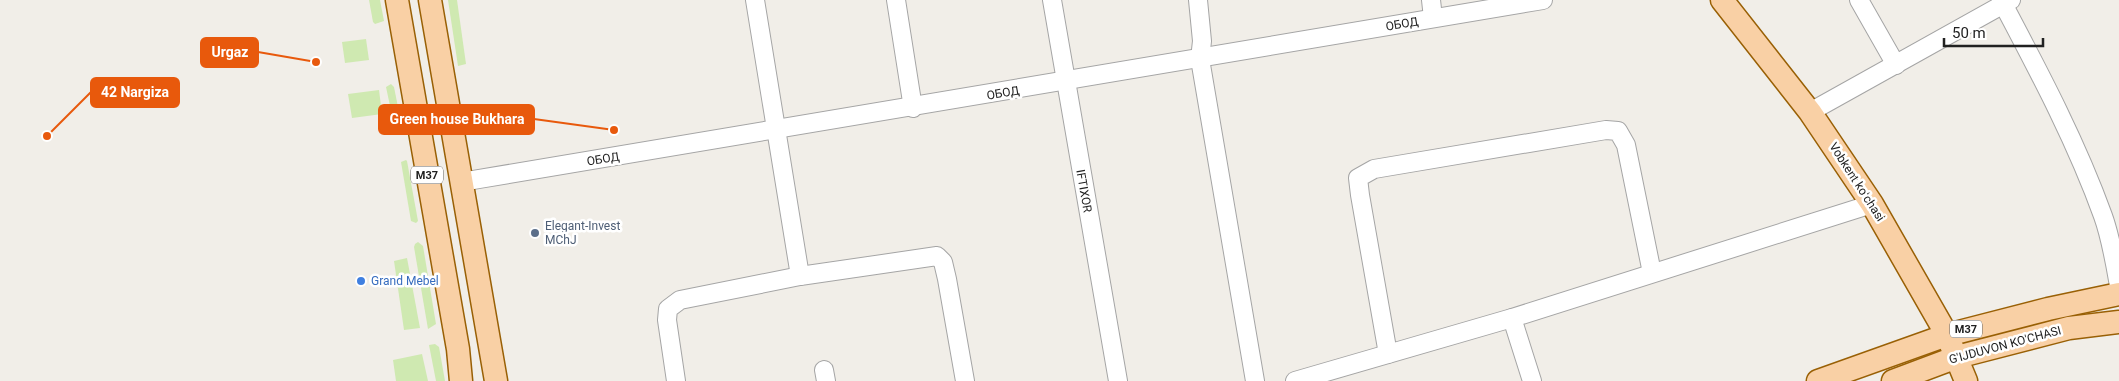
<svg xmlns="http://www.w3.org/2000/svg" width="2119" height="381" viewBox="0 0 2119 381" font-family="Roboto,sans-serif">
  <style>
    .grass { fill: #cfe9b1 }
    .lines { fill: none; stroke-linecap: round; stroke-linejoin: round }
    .minor-casing { stroke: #a5a5a5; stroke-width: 20 }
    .major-casing { stroke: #996005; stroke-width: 25 }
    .minor { stroke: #fff; stroke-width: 18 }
    .major { stroke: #f9d0a5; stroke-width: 22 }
    .service-dot { fill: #5c6f8a; stroke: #fff; stroke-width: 2 }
    .shop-dot { fill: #3f7fe0; stroke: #fff; stroke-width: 2 }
    .labels { text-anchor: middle; stroke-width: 5; stroke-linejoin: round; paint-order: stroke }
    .shield { fill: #fff; stroke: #646464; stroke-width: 1 }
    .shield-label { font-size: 11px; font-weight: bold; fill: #212121 }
    .street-label { font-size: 12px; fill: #212121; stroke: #fff }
    .service-label { font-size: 12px; fill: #4e5e75; stroke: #fff; text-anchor: start }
    .shop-label { font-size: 12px; fill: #366cbe; stroke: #fff; text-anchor: start }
    .leader { fill: none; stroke: #e8590c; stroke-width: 2 }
    .callout-dot { fill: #e8590c; stroke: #fff; stroke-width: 2 }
    .callout { fill: #e8590c; stroke: #e8590c; stroke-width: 2 }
    .callout-label { font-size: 14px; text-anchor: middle; font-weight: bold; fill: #fff }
  </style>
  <rect width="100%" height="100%" fill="#f1eee8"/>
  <!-- grass -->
  <g class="grass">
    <path d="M369 0H380L384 21 375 24 373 22Z"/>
    <path d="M448 0H457L466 64 458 66Z"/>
    <path d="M366 39 369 60 345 63 342 42Z"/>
    <path d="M391 84 394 87 400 117 395 121 393 120 386 87Z"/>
    <path d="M379 90 382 114 352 118 348 94Z"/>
    <path d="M406 160 407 161 418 221 416 223 411 221 401 162Z"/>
    <path d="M418 242 423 246 436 324 428 329 414 247 415 244Z"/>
    <path d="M407 258 420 328 404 330 394 261Z"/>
    <path d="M435 344 439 347 445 381H436L429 345Z"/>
    <path d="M422 354 428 381H396L393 360Z"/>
  </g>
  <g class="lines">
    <!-- minor casing -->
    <g class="minor-casing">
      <g id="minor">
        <path d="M755 0 800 276"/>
        <path d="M896 0 913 108"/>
        <path d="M1052 0 1118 381"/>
        <path d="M1198 0 1202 41 1200 59 1255 381"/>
        <path d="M1431 0 1433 18"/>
        <path d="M1859 0 1896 65"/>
        <path d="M2001 0C2038 70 2076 141 2103 216 2111 238 2115 263 2119 286"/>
        <path d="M1810 112 2011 0"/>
        <path d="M461 182 1543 0"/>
        <path d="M1512 318 1532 381"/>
        <path d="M1388 354 1360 195 1358 178 1374 169 1606 130 1618 131 1626 145 1652 273"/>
        <path d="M824 370 826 381"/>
        <path d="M676 381 667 320 668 309 680 300 800 276 937 256 943 262 947 279 965 381"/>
        <path d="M1295 381 1512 318 1872 204"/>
      </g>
    </g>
    <!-- major casing -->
    <g class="major-casing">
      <g id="major">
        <path d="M397 0 458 349 461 381"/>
        <path d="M430 0 496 381"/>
        <path d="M1722 0 1810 112 1872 204 1947 335 1966 381"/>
        <path d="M1818 381 1947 335 2048 309 2119 294"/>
        <path d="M1893 381 1957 357 2069 328 2119 322"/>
      </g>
    </g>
    <!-- minor -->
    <use href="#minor" class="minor"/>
    <!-- major -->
    <use href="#major" class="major"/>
  </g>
  <!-- markers -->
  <circle class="service-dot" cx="535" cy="233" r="5"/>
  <circle class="shop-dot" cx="361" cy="281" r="5"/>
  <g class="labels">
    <!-- shield labels -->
    <g class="shield">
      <rect x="411" y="166.5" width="32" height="17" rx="4"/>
      <rect x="1950" y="320.5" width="32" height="17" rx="4"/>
    </g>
    <g class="shield-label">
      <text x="427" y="179">M37</text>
      <text x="1966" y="333">M37</text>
    </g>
    <!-- street labels -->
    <g class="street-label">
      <text transform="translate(1402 24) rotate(-10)" y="4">ОБОД</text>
      <text transform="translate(1003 93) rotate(-10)" y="4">ОБОД</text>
      <text transform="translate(603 159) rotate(-9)" y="4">ОБОД</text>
      <text transform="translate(1857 182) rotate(57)" y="4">Vobkent koʻchasi</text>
      <text transform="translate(1084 191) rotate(80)" y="4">IFTIXOR</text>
      <text transform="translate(2005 345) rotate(-15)" y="4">G'IJDUVON KO'CHASI</text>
    </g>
    <!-- service labels -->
    <g class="service-label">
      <text x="545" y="230">Elegant-Invest<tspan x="545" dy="14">MChJ</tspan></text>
    </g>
    <!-- shop labels -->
    <g class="shop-label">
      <text x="371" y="285">Grand Mebel</text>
    </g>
  </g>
  <!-- callouts -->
  <path class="leader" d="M316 62L258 52M47 136L91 92M614 130L534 119"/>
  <g class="callout-dot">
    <circle cx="316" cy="62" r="5"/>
    <circle cx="47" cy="136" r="5"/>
    <circle cx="614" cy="130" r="5"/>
  </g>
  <g class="callout">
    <rect x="201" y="38" width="57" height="29" rx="5"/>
    <rect x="91" y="78" width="88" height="29" rx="5"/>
    <rect x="379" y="105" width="155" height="29" rx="5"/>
  </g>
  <g class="callout-label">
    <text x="230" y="57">Urgaz</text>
    <text x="135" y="97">42 Nargiza</text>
    <text x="457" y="124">Green house Bukhara</text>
  </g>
  <!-- scale -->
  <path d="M1944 38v8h99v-8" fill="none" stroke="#212121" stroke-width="2.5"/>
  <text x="1952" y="38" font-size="15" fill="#212121" stroke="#ffffff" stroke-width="4" paint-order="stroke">50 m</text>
</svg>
